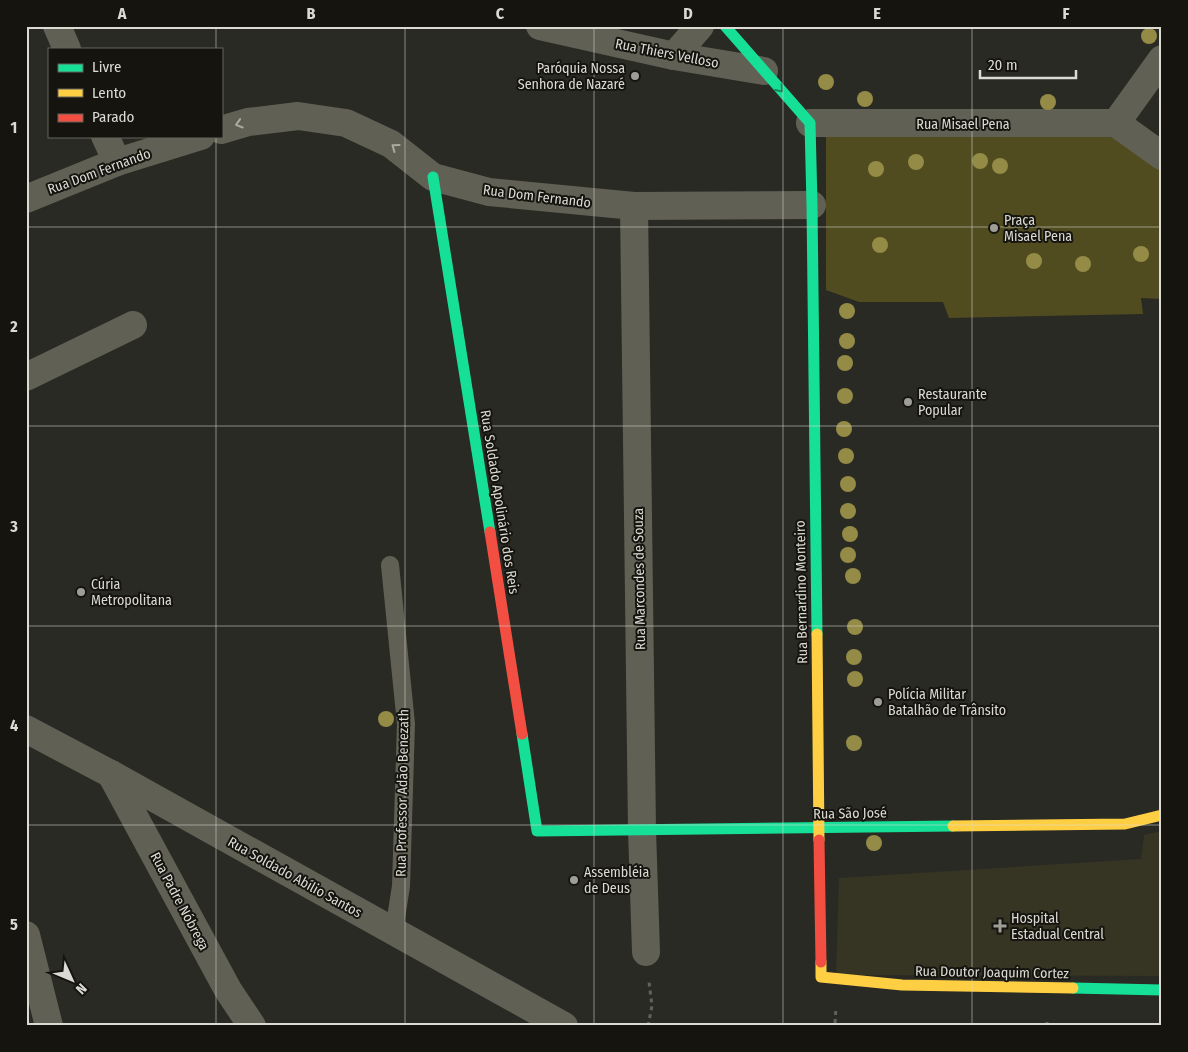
<svg xmlns="http://www.w3.org/2000/svg" width="1188" height="1052" viewBox="0 0 1188 1052" font-family="'Fira Sans Condensed',sans-serif">
  <style>
    .built { fill: #363422 }
    .green { fill: #514c20 }
    .lines { fill: none; stroke-linecap: round; stroke-linejoin: round }
    .path { stroke: #63625a; stroke-width: 3; stroke-dasharray: 4 4; stroke-linecap: butt }
    .lane { stroke: #616055; stroke-width: 18 }
    .street { stroke: #616055; stroke-width: 28 }
    .fast { stroke: #16e098; stroke-width: 11 }
    .slow { stroke: #ffcf43; stroke-width: 11 }
    .jam { stroke: #f24e42; stroke-width: 11 }
    .tree { fill: #948b46 }
    .oneway { stroke: #16845a }
    .oneway2 { stroke: #abaaa1 }
    .grid { fill: none; stroke: #dcdbd3; stroke-width: 1; stroke-opacity: 0.55 }
    .poi-dot { fill: #9e9d96; stroke: #15140f; stroke-width: 2 }
    .labels { text-anchor: middle; stroke-width: 4; stroke-linejoin: round; paint-order: stroke }
    .street-label { font-size: 14px; fill: #dcdbd3; stroke: #15140f }
    .poi-label { font-size: 14px; fill: #dcdbd3; stroke: #15140f; text-anchor: start }
    .neatline { fill: none; stroke: #dcdbd3; stroke-width: 2 }
    .grid-label { font-size: 16px; text-anchor: middle; font-weight: bold; fill: #dcdbd3 }
  </style>
  <rect width="100%" height="100%" fill="#2a2a24"/>
  <!-- built -->
  <path class="built" d="M1162 831V976L836 975 839 878 1141 859 1144 835Z"/>
  <!-- green -->
  <path class="green" d="M1114 134 1162 167V299L1141 298 1143 314 949 318 943 302H859L826 290V137Z"/>
  <g class="lines">
    <!-- path -->
    <g class="path">
      <path d="M835 1023 836 1008"/>
      <path d="M648 1026 652 1006 649 982"/>
      <path d="M1047 1026V1018"/>
    </g>
    <!-- lane -->
    <path class="lane" d="M390 565 406 724 401 886 394 931"/>
    <!-- street -->
    <g class="street">
      <path d="M57 26 67 49"/>
      <path d="M540 26 674 56 764 71"/>
      <path d="M674 56 700 26"/>
      <path d="M810 123H1116"/>
      <path d="M1116 123 1162 59"/>
      <path d="M1116 123 1162 156"/>
      <path d="M221 130 248 122 298 116 346 123 391 144 433 177 489 192 634 206 812 205"/>
      <path d="M105 136 117 162"/>
      <path d="M26 199 117 162 201 136"/>
      <path d="M634 206 642 830 646 952"/>
      <path d="M26 377 133 325"/>
      <path d="M26 729 111 774 564 1026"/>
      <path d="M111 774 228 990 252 1026"/>
      <path d="M26 935 49 1026"/>
    </g>
    <!-- fast -->
    <g class="fast">
      <path d="M725 26 810 123 812 205 817 634"/>
      <path d="M433 177 490 532"/>
      <path d="M522 734 537 831 953 826"/>
      <path d="M1073 988 1162 990"/>
    </g>
    <!-- slow -->
    <g class="slow">
      <path d="M817 634 819 840"/>
      <path d="M953 826 1125 824 1162 815"/>
      <path d="M821 962V977L902 985 1073 988"/>
    </g>
    <!-- jam -->
    <g class="jam">
      <path d="M490 532 522 734"/>
      <path d="M819 840 821 962"/>
    </g>
  </g>
  <!-- trees -->
  <g class="tree">
    <circle cx="1149" cy="36" r="8"/>
    <circle cx="826" cy="82" r="8"/>
    <circle cx="865" cy="99" r="8"/>
    <circle cx="1048" cy="102" r="8"/>
    <circle cx="980" cy="161" r="8"/>
    <circle cx="916" cy="162" r="8"/>
    <circle cx="1000" cy="166" r="8"/>
    <circle cx="876" cy="169" r="8"/>
    <circle cx="880" cy="245" r="8"/>
    <circle cx="1141" cy="254" r="8"/>
    <circle cx="1034" cy="261" r="8"/>
    <circle cx="1083" cy="264" r="8"/>
    <circle cx="847" cy="311" r="8"/>
    <circle cx="847" cy="341" r="8"/>
    <circle cx="845" cy="363" r="8"/>
    <circle cx="845" cy="396" r="8"/>
    <circle cx="844" cy="429" r="8"/>
    <circle cx="846" cy="456" r="8"/>
    <circle cx="848" cy="484" r="8"/>
    <circle cx="848" cy="511" r="8"/>
    <circle cx="850" cy="534" r="8"/>
    <circle cx="848" cy="555" r="8"/>
    <circle cx="853" cy="576" r="8"/>
    <circle cx="855" cy="627" r="8"/>
    <circle cx="854" cy="657" r="8"/>
    <circle cx="855" cy="679" r="8"/>
    <circle cx="386" cy="719" r="8"/>
    <circle cx="854" cy="743" r="8"/>
    <circle cx="874" cy="843" r="8"/>
  </g>
  <!-- one-way arrows -->
  <defs><path id="oneway-chevron" d="M-2-3.5L2.5 0L-2 3.5" fill="none" stroke-width="1.6" stroke-linecap="round" stroke-linejoin="round" transform="scale(1.25)"/></defs>
  <use class="oneway" href="#oneway-chevron" transform="translate(780 89) rotate(49)"/>
  <g class="oneway2">
    <use href="#oneway-chevron" transform="translate(239 124) rotate(163)"/>
    <use href="#oneway-chevron" transform="translate(395 147) rotate(-144)"/>
  </g>
  <!-- grid -->
  <path class="grid" d="M216 26V49M405 26V1026M594 26V1026M783 26V1026M972 26V1026M216 136V1026M26 227H1162M26 426H1162M26 626H1162M26 825H1162"/>
  <!-- markers -->
  <g class="poi-dot">
    <circle cx="635" cy="76" r="5"/>
    <circle cx="994" cy="228" r="5"/>
    <circle cx="908" cy="402" r="5"/>
    <circle cx="81" cy="592" r="5"/>
    <circle cx="878" cy="702" r="5"/>
    <circle cx="574" cy="880" r="5"/>
    <path d="M997.5 918.5h5v5h5v5h-5v5h-5v-5h-5v-5h5z"/>
  </g>
  <g class="labels">
    <!-- street labels -->
    <g class="street-label">
      <text transform="translate(667 53) rotate(11)" y="5">Rua Thiers Velloso</text>
      <text x="963" y="129">Rua Misael Pena</text>
      <text transform="translate(99 171) rotate(-20)" y="5">Rua Dom Fernando</text>
      <text transform="translate(537 196) rotate(7)" y="5">Rua Dom Fernando</text>
      <text transform="translate(500 502) rotate(81)" y="5">Rua Soldado Apolinário dos Reis</text>
      <text transform="translate(639 579) rotate(-91)" y="5">Rua Marcondes de Souza</text>
      <text transform="translate(801 592) rotate(-91)" y="5">Rua Bernardino Monteiro</text>
      <text transform="translate(402 793) rotate(-89)" y="5">Rua Professor Adão Benezath</text>
      <text transform="translate(850 813) rotate(-1)" y="5">Rua São José</text>
      <text transform="translate(295 877) rotate(29)" y="5">Rua Soldado Abílio Santos</text>
      <text transform="translate(180 901) rotate(62)" y="5">Rua Padre Nóbrega</text>
      <text transform="translate(992 972) rotate(1)" y="5">Rua Doutor Joaquim Cortez</text>
    </g>
    <!-- poi labels -->
    <g class="poi-label">
      <text x="625" y="73" text-anchor="end">Paróquia Nossa<tspan x="625" dy="16">Senhora de Nazaré</tspan></text>
      <text x="1004" y="225">Praça<tspan x="1004" dy="16">Misael Pena</tspan></text>
      <text x="918" y="399">Restaurante<tspan x="918" dy="16">Popular</tspan></text>
      <text x="91" y="589">Cúria<tspan x="91" dy="16">Metropolitana</tspan></text>
      <text x="888" y="699">Polícia Militar<tspan x="888" dy="16">Batalhão de Trânsito</tspan></text>
      <text x="584" y="877">Assembléia<tspan x="584" dy="16">de Deus</tspan></text>
      <text x="1011" y="923">Hospital<tspan x="1011" dy="16">Estadual Central</tspan></text>
    </g>
  </g>
  <!-- border -->
  <rect width="1188" height="1052" fill="none" stroke="#15140f" stroke-width="55"/>
  <!-- legend -->
  <rect x="48" y="48" width="175" height="90" fill="#15140f" stroke="#65645d"/>
  <rect x="58" y="64" width="25" height="8" fill="#16e098" stroke="#65645d"/>
  <text x="92" y="72" font-size="15" fill="#dcdbd3">Livre</text>
  <rect x="58" y="89" width="25" height="8" fill="#ffcf43" stroke="#65645d"/>
  <text x="92" y="98" font-size="15" fill="#dcdbd3">Lento</text>
  <rect x="58" y="114" width="25" height="8" fill="#f24e42" stroke="#65645d"/>
  <text x="92" y="122" font-size="15" fill="#dcdbd3">Parado</text>
  <!-- north arrow -->
  <g transform="translate(72 980) rotate(134)" stroke="#15140f" stroke-width="4" paint-order="stroke">
  <path d="M0-4L9 19L0 12L-9 19Z" fill="#dcdbd3"/>
  <text y="-8" font-size="14" font-weight="bold" text-anchor="middle" fill="#dcdbd3">N</text>
  </g>
  <!-- scale -->
  <path d="M980 70v8h96v-8" fill="none" stroke="#dcdbd3" stroke-width="2.5"/>
  <text x="988" y="70" font-size="15" fill="#dcdbd3" stroke="#15140f" stroke-width="4" paint-order="stroke">20 m</text>
  <rect x="28" y="28" width="1132" height="996" class="neatline"/>
  <g class="grid-label">
    <text x="122" y="19">A</text>
    <text x="311" y="19">B</text>
    <text x="500" y="19">C</text>
    <text x="688" y="19">D</text>
    <text x="877" y="19">E</text>
    <text x="1066" y="19">F</text>
    <text x="14" y="133">1</text>
    <text x="14" y="332">2</text>
    <text x="14" y="532">3</text>
    <text x="14" y="731">4</text>
    <text x="14" y="930">5</text>
  </g>
</svg>
